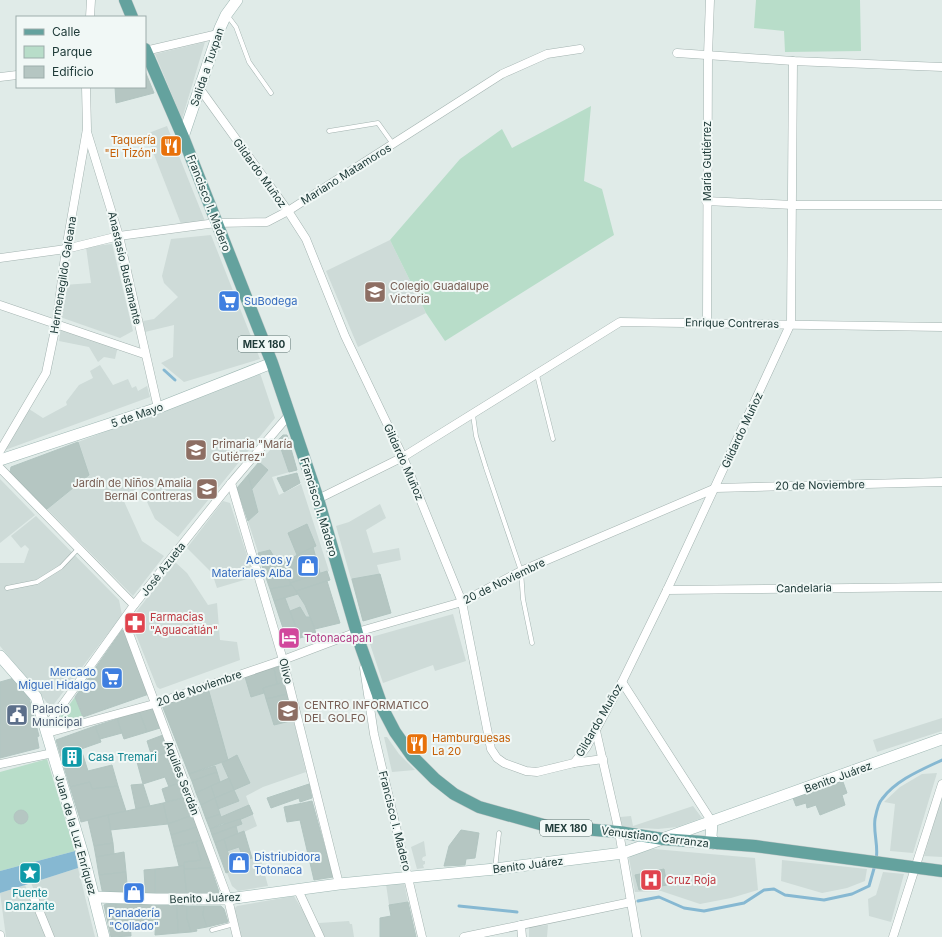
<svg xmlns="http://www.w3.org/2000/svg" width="942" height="937" viewBox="0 0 942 937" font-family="Inter,sans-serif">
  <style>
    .built { fill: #cedbd8 }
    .green { fill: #b8ddc9 }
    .water { fill: #86b8d2 }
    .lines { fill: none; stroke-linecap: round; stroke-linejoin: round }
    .stream { stroke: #86b8d2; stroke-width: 3 }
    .building { fill: #b5c6c2; stroke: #b2c5c1 }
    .lane-casing { stroke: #a3b3b0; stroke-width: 5 }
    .street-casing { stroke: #a3b3b0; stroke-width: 9 }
    .secondary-casing { stroke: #9eb7b3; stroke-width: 12 }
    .primary-casing { stroke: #c1c8c8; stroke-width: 13 }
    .lane { stroke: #fff; stroke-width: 4 }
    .street { stroke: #fff; stroke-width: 8 }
    .secondary { stroke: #fff; stroke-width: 11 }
    .primary { stroke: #64a29e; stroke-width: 12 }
    .labels { text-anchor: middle; stroke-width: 4; stroke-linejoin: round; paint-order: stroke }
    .shield { fill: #f1f8f6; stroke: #5f7472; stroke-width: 1 }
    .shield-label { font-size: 10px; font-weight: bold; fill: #203c3a }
    .street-label { font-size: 11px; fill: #203c3a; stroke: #f1f8f6 }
    .food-label { font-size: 11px; fill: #c56008; stroke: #f1f8f6; text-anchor: end }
    .education-label { font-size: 11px; fill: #785e54; stroke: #f1f8f6; text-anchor: start }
    .shop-label { font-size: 11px; fill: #366cbe; stroke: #f1f8f6; text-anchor: start }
    .health-label { font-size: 11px; fill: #be3a42; stroke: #f1f8f6; text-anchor: start }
    .hotel-label { font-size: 11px; fill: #b23c85; stroke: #f1f8f6; text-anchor: start }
    .service-label { font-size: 11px; fill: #4e5e75; stroke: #f1f8f6; text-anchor: start }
    .culture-label { font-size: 11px; fill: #0d838f; stroke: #f1f8f6; text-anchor: start }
  </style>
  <rect width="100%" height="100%" fill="#e0ebe8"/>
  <!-- built -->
  <g class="built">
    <path d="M205 42 182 119 155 54Z"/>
    <path d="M167 126 205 221 181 224 146 134Z"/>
    <path d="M211 235 260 359 184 382 161 363 173 357 174 325 145 332 143 321 154 319 178 297 164 283 162 276 171 239Z"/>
    <path d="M390 240 426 313 358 347 326 271Z"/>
    <path d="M112 244 133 331 120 338 60 317 64 285 91 283 86 247Z"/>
    <path d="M61 327 118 346 115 359 104 357 98 362 89 347 59 341Z"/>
    <path d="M100 365 113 385 128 379 132 388 136 386 138 391 147 386 150 397 5 450 29 409 43 418 67 405 66 402 79 385 93 378 90 371Z"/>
    <path d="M260 373 275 418 178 537 155 519 140 487 122 497 142 541 164 556 133 596 47 509 89 475 78 442Z"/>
    <path d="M283 435H287L297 470 272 477 279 495 301 484 329 571 291 583 305 605 316 633 289 641 287 640 237 488Z"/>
    <path d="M0 479 35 515 0 543Z"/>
    <path d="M223 501 230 503 254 577 217 588 212 573 187 548Z"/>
    <path d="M380 504 386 518 366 530 373 553 399 548 401 560 377 565 391 613 363 621 336 526 349 522Z"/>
    <path d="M36 516 119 600 122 615 54 704 49 705 0 646V563H24L29 549 25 545 21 548 11 536Z"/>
    <path d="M175 562 187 573 208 605 217 603 220 640 237 642 240 660 160 689 157 687 130 620Z"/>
    <path d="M453 614 466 661 435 671 433 665 383 683 368 638Z"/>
    <path d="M281 666 306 772 263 787 246 796 257 826 244 832 252 858 260 856 268 886 238 891 232 886 162 705 163 702Z"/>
    <path d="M942 718V731L877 752 873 740Z"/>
    <path d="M384 737H387L399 754 415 770 392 772Z"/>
    <path d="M937 773 913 853 890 851 895 804 884 802 900 787 922 774Z"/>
    <path d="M942 797V857L924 856Z"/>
    <path d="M693 806 702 818 677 827 658 829 622 827 620 817 631 816 633 826Z"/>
    <path d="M424 841 426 856 423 857 422 859 423 861H425V864L423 865 424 868 417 869 411 847Z"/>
    <path d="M654 849 755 858 758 890 731 898 700 904 661 891 635 892 629 858 633 853Z"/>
    <path d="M782 860 867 869 865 881 847 888 822 893 781 881Z"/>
    <path d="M78 868 95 937H54L31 883Z"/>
    <path d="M883 872 904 874 891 922 869 916 868 899 876 895Z"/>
    <path d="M404 882 408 902 389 905 386 884Z"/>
    <path d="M25 885 40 919 46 937H6L0 893Z"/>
    <path d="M294 896 315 931 316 937H241L234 909 237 906Z"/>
    <path d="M349 921 350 924H352L354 937H323L319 923Z"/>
    <path d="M548 925 547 937H529V927Z"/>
  </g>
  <!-- green -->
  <g class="green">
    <path d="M756 0H860L861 51 785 52 784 31 754 28Z"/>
    <path d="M591 106 584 181 602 189 614 235 445 341 426 313 390 240 460 159 502 129 512 148Z"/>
    <path d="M75 697 83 717 60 724 58 720Z"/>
    <path d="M47 759 75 851 0 871V772Z"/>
  </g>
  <!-- water -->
  <path class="water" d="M75 851 78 868 0 893V871Z"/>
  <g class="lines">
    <!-- stream -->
    <g class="stream">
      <path d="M164 370 175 380"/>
      <path d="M876 860C879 847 873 833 875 819 876 814 878 803 882 799 896 780 921 770 942 760"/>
      <path d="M638 901 659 897 684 908 704 911 744 903 764 890 774 889 785 895 824 900 852 894 869 886 875 865"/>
      <path d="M459 906 517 912"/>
    </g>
  </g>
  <!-- building -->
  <g class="building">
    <path d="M145 71 154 93 116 103 115 87H145Z"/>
    <path d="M283 435H287L297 470 289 472 278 440Z"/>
    <path d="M78 442 89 475 47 509 10 472 11 467Z"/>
    <path d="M259 462 268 470 252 489 248 475Z"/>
    <path d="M297 473 300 483 284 492 277 478Z"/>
    <path d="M248 475 258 512 248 521 237 488Z"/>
    <path d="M307 524 316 546 297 555 288 533Z"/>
    <path d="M313 547 320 573 290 583 278 565Z"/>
    <path d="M270 550 280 567 264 572 258 553Z"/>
    <path d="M280 567 292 585 270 589 264 572Z"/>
    <path d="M327 571 330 580 296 591 290 583Z"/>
    <path d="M380 574 391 613 363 621 352 579Z"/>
    <path d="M327 581 340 623 315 629 305 605 296 591Z"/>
    <path d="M292 585 298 594 274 601 270 589Z"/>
    <path d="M285 598 300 638 289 641 287 640 274 601Z"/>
    <path d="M300 607 306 617H310L316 633 300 638 290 611Z"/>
    <path d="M122 630 127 633 149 694 83 717 75 697Z"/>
    <path d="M281 666 285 682 277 684 274 668Z"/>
    <path d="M274 668 277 684 263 688 264 693 251 697 245 677Z"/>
    <path d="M14 678 28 694 39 736 37 737 39 748 0 758V682Z"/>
    <path d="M285 682 288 694 266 699 263 688Z"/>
    <path d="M208 688 228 760 189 774 162 705Z"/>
    <path d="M288 694 294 720 274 725 266 699Z"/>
    <path d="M152 707 160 728 147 732 139 711Z"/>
    <path d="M139 711 147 732 124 739 117 719Z"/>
    <path d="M117 719 122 733 100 739 95 726Z"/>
    <path d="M95 726 101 742 81 749 88 771 112 765 118 786 92 789 90 782 70 787 56 740Z"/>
    <path d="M163 735 169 752 152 757 147 741Z"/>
    <path d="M169 752 182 782 169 787 165 777 143 784 137 762Z"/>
    <path d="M237 755 250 783 234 790 222 763Z"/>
    <path d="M215 766 217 772 192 781 189 774Z"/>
    <path d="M217 772 220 782 196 793 192 781Z"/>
    <path d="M229 778 234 790 215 798 211 786Z"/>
    <path d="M842 779 847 793 842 795 845 805 820 815 816 805 807 808 806 803 796 806 793 798Z"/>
    <path d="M90 782 92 789 118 786 126 811 81 822 70 787Z"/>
    <path d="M182 782 187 797 166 802 162 789Z"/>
    <path d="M143 784 150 806 136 809 131 785Z"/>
    <path d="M309 784 312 798 300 802 299 798 271 808 267 798Z"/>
    <path d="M211 786 215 798 201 805 196 793Z"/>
    <path d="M234 790 239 801 218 809 215 798Z"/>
    <path d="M187 797 193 815 168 824 163 803Z"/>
    <path d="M215 798 220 814 206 819 201 805Z"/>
    <path d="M312 801 333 877 314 880 300 820 287 822 284 807Z"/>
    <path d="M163 803 168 824 110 830 108 815Z"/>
    <path d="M249 805 253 814 225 826 224 823 210 829 206 819 220 814 221 817Z"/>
    <circle cx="21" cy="817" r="7"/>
    <path d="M108 815 113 843 94 846 88 820Z"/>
    <path d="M193 815 197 827 171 835 168 824Z"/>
    <path d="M240 819 242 824 212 835 210 829Z"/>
    <path d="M236 826 238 834 215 843 212 835Z"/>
    <path d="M197 827 202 840 174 847 171 835Z"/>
    <path d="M461 830 479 833 475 858 466 859 465 865 444 866 449 846Z"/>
    <path d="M244 831 252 858 244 861 239 847 227 851 224 839Z"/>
    <path d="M224 839 233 870 226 873 215 843Z"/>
    <path d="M202 840 211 868 184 869V862L201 860 196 842Z"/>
    <path d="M196 842 201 860 184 862V866H179L174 847Z"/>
    <path d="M113 843 114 854 96 857 94 846Z"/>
    <path d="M124 852 126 872 99 875 96 857Z"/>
    <path d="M184 866 187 897H155V869Z"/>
    <path d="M211 868 219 892 216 897H187L184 869Z"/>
    <path d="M155 869V897L128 896V887H145L144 870Z"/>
    <path d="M664 869 667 885 639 890 635 875Z"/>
    <path d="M126 872 128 896 103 895 99 875Z"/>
    <path d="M408 902 416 937H380V918L391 916 389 905Z"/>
    <path d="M106 904H116L115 927 109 928 104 905Z"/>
    <path d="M116 904H130V921H115Z"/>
    <path d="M130 904 156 905 155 925 131 924Z"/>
    <path d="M156 905H177L178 933 155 935Z"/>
    <path d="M177 905 187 906V918L191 932 178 933Z"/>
    <path d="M187 906H204L203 915 207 927 196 929 197 931 191 932 187 918Z"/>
    <path d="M204 906H221L224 909 228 922 207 927 203 915Z"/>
    <path d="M115 921H130L131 936 111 937 109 928 115 927Z"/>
  </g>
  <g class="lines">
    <!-- lane casing -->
    <g class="lane-casing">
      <g id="lane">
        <path d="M227 15 236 27 249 62 271 93"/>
        <path d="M329 131 378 123 393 144"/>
        <path d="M537 375 553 439"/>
        <path d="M473 415 476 436 486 468 521 571 523 599 532 643"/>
        <path d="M7 588 37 582 61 567 78 549"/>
        <path d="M495 869 499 833"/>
        <path d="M212 930 234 924"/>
      </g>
    </g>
    <!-- street casing -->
    <g class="street-casing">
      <g id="street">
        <path d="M90 17 91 0"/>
        <path d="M145 51 218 34"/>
        <path d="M677 53 793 61 942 67"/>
        <path d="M0 77 17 75"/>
        <path d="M200 89 288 211 306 239 345 336 403 457 462 602 491 749 497 758 504 763 526 771 537 772 574 763 586 748 622 682 667 590 791 323 793 61"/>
        <path d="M87 132 119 236 158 408"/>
        <path d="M706 201 793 205H942"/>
        <path d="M0 258 66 249 119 236 216 223 267 222 288 211 502 74 547 54 580 49"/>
        <path d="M0 305 144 354"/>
        <path d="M707 322 708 55 710 0"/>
        <path d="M0 451 46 373 56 325 66 249 87 129 86 87"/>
        <path d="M0 468 134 605"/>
        <path d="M231 483 283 660 339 884"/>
        <path d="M318 499 403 457 620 322 942 327"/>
        <path d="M667 590 942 587"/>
        <path d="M124 620 228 899 237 937"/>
        <path d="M364 668 374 734 422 937"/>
        <path d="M622 682 712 822"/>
        <path d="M45 729 134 605 231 483 289 415"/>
        <path d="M596 731 619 832 637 937"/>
        <path d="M47 733 154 704 283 660 357 632 462 602 521 571 716 488 942 482"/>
        <path d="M574 763 603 759"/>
        <path d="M0 764 53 753"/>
        <path d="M298 890 320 937"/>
        <path d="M32 893 50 937"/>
        <path d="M521 925 522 937"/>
        <path d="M0 935V937"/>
        <path d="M464 937 631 902"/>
        <path d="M893 937 942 784"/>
      </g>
    </g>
    <!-- secondary casing -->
    <g class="secondary-casing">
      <g id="secondary">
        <path d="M183 137 220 28 226 15 237 0"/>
        <path d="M0 460 158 408 272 363"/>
        <path d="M0 656 36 697 84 858 104 937"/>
        <path d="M712 822 711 837 715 844"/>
        <path d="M95 897 156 899H228L339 884 495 869 623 853 942 739"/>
      </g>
    </g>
    <!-- primary casing -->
    <g class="primary-casing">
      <g id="primary">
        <path d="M125 0 132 17"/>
        <path d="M145 49 183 137 272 363 318 499 361 647 383 709 395 732 412 756 435 779 454 794 479 807 547 826 619 832 663 839 755 846 942 871"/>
      </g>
    </g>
    <!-- lane -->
    <use href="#lane" class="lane"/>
    <!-- street -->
    <use href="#street" class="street"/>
    <!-- secondary -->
    <use href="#secondary" class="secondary"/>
    <!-- primary -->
    <use href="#primary" class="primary"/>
  </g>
  <!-- icons -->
  <defs>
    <g id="restaurant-square" transform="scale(1.15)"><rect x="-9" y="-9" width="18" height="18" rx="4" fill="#e8710a" stroke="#f1f8f6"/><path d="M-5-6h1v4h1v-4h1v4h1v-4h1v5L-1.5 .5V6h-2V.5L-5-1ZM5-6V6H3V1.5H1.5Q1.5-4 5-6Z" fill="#fff"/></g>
    <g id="school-square" transform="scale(1.15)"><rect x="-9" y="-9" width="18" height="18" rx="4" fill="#8d6e63" stroke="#f1f8f6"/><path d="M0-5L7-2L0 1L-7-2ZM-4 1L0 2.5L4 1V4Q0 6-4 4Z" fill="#fff"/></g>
    <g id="supermarket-square" transform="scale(1.15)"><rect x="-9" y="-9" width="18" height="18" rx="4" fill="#3f7fe0" stroke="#f1f8f6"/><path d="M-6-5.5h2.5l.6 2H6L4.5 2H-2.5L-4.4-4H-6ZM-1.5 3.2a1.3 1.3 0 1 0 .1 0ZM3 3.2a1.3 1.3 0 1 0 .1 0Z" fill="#fff"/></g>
    <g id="shop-square" transform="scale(1.15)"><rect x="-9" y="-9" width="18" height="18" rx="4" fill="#3f7fe0" stroke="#f1f8f6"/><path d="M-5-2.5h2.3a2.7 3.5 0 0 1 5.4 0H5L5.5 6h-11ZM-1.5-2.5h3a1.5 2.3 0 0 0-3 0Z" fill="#fff"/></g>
    <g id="pharmacy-square" transform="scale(1.15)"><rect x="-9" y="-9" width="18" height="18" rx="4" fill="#e0444e" stroke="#f1f8f6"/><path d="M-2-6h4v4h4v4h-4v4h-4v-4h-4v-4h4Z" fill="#fff"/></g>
    <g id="hotel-square" transform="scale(1.15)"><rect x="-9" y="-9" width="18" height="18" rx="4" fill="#d1479c" stroke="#f1f8f6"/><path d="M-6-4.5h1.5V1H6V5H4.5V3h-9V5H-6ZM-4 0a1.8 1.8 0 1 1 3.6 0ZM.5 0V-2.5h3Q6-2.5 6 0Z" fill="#fff"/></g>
    <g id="university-square" transform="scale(1.15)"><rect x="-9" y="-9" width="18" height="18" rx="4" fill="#8d6e63" stroke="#f1f8f6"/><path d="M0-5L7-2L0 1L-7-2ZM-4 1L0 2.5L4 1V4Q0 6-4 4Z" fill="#fff"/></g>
    <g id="civic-square" transform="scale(1.15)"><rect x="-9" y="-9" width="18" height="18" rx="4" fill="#5c6f8a" stroke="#f1f8f6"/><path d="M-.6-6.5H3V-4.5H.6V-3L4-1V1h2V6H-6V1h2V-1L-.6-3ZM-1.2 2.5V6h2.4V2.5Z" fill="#fff"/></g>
    <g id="building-square" transform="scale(1.15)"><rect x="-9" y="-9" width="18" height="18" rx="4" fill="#0f9aa8" stroke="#f1f8f6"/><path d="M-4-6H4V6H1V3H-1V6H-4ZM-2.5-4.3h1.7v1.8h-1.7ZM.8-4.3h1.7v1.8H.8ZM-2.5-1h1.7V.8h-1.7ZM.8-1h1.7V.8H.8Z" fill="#fff"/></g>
    <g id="sight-square" transform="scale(1.15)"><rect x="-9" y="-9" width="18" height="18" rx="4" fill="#0f9aa8" stroke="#f1f8f6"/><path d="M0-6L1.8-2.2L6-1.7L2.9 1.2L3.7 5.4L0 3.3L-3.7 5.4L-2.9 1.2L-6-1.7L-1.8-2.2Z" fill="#fff"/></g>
    <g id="hospital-square" transform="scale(1.15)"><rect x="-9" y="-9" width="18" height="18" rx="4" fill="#e0444e" stroke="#f1f8f6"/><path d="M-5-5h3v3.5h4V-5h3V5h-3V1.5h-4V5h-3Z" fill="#fff"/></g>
  </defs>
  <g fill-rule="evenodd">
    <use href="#restaurant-square" x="171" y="146"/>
    <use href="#school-square" x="375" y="292"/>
    <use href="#supermarket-square" x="229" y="301"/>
    <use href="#school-square" x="196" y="450"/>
    <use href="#school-square" x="207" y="489"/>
    <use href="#shop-square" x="308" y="566"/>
    <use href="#pharmacy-square" x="135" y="623"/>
    <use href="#hotel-square" x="289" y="638"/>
    <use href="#supermarket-square" x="112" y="678"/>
    <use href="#university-square" x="288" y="711"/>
    <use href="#civic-square" x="17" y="715"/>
    <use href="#restaurant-square" x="417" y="744"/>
    <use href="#building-square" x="72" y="757"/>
    <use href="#shop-square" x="239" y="863"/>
    <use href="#sight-square" x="30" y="873"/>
    <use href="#hospital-square" x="651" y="880"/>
    <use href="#shop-square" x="134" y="893"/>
  </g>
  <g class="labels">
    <!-- shield labels -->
    <g class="shield">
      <rect x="238" y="336" width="52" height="16" rx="3"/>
      <rect x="540" y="820" width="52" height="16" rx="3"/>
    </g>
    <g class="shield-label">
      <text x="264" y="348">MEX 180</text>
      <text x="566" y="832">MEX 180</text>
    </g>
    <!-- street labels -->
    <g class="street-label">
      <text transform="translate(207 67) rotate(-71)" y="4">Salida a Tuxpan</text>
      <text transform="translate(707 161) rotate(-90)" y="4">María Gutiérrez</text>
      <text transform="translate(260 173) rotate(54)" y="4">Gildardo Muñoz</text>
      <text transform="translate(346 174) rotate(-32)" y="4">Mariano Matamoros</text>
      <text transform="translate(209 203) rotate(69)" y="4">Francisco I. Madero</text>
      <text transform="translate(125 268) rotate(77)" y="4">Anastasio Bustamante</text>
      <text transform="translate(63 275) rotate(-81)" y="4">Hermenegildo Galeana</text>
      <text transform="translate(732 323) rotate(1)" y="4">Enrique Contreras</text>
      <text transform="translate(137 415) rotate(-19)" y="4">5 de Mayo</text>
      <text transform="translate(742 430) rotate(-65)" y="4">Gildardo Muñoz</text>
      <text transform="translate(404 462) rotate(66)" y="4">Gildardo Muñoz</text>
      <text transform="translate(820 485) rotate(-1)" y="4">20 de Noviembre</text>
      <text transform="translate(319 507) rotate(73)" y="4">Francisco I. Madero</text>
      <text transform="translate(163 569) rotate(-52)" y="4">José Azueta</text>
      <text transform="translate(504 581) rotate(-26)" y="4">20 de Noviembre</text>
      <text transform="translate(804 588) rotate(-1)" y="4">Candelaria</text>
      <text transform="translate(286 671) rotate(76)" y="4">Olivo</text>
      <text transform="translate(199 688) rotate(-19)" y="4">20 de Noviembre</text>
      <text transform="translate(599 720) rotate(-60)" y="4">Gildardo Muñoz</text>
      <text transform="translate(838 777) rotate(-20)" y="4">Benito Juárez</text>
      <text transform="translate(182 778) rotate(69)" y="4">Aquiles Serdán</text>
      <text transform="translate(395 821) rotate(76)" y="4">Francisco I. Madero</text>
      <text transform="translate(76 835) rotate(74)" y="4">Juan de la Luz Enríquez</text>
      <text transform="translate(655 837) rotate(7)" y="4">Venustiano Carranza</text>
      <text transform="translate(528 865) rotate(-7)" y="4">Benito Juárez</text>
      <text transform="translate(205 898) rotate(-2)" y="4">Benito Juárez</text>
    </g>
    <!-- food labels -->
    <g class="food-label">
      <text x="156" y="144">Taquería<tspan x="156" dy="13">"El Tizón"</tspan></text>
      <text x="432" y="742" text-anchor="start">Hamburguesas<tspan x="432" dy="13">La 20</tspan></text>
    </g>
    <!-- education labels -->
    <g class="education-label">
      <text x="390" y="290">Colegio Guadalupe<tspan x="390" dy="13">Victoria</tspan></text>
      <text x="212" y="448">Primaria "María<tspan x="212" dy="13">Gutiérrez"</tspan></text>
      <text x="192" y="487" text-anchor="end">Jardín de Niños Amalia<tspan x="192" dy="13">Bernal Contreras</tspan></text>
      <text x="304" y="709">CENTRO INFORMATICO<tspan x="304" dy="13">DEL GOLFO</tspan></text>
    </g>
    <!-- shop labels -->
    <g class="shop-label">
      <text x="244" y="305">SuBodega</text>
      <text x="292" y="564" text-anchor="end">Aceros y<tspan x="292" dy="13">Materiales Alba</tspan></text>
      <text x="96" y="676" text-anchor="end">Mercado<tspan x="96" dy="13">Miguel Hidalgo</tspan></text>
      <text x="254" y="861">Distriubidora<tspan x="254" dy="13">Totonaca</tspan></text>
      <text x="134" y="917" text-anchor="middle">Panadería<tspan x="134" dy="13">"Collado"</tspan></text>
    </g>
    <!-- health labels -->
    <g class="health-label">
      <text x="150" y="621">Farmacias<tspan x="150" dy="13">"Aguacatlán"</tspan></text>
      <text x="666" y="884">Cruz Roja</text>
    </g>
    <!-- hotel labels -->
    <g class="hotel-label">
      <text x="304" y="642">Totonacapan</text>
    </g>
    <!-- service labels -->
    <g class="service-label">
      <text x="32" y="713">Palacio<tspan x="32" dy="13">Municipal</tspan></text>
    </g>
    <!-- culture labels -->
    <g class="culture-label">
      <text x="88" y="761">Casa Tremari</text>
      <text x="30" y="897" text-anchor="middle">Fuente<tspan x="30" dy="13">Danzante</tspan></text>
    </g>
  </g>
  <!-- legend -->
  <rect x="16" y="16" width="130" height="72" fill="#f1f8f6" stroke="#9dadab"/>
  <rect x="24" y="29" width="20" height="6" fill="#64a29e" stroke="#9dadab"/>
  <text x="52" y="36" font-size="12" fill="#203c3a">Calle</text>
  <rect x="24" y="46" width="20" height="12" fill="#b8ddc9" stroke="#9dadab"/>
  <text x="52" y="56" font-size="12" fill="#203c3a">Parque</text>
  <rect x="24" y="66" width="20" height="12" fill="#b5c6c2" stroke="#9dadab"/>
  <text x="52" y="76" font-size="12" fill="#203c3a">Edificio</text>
</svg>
